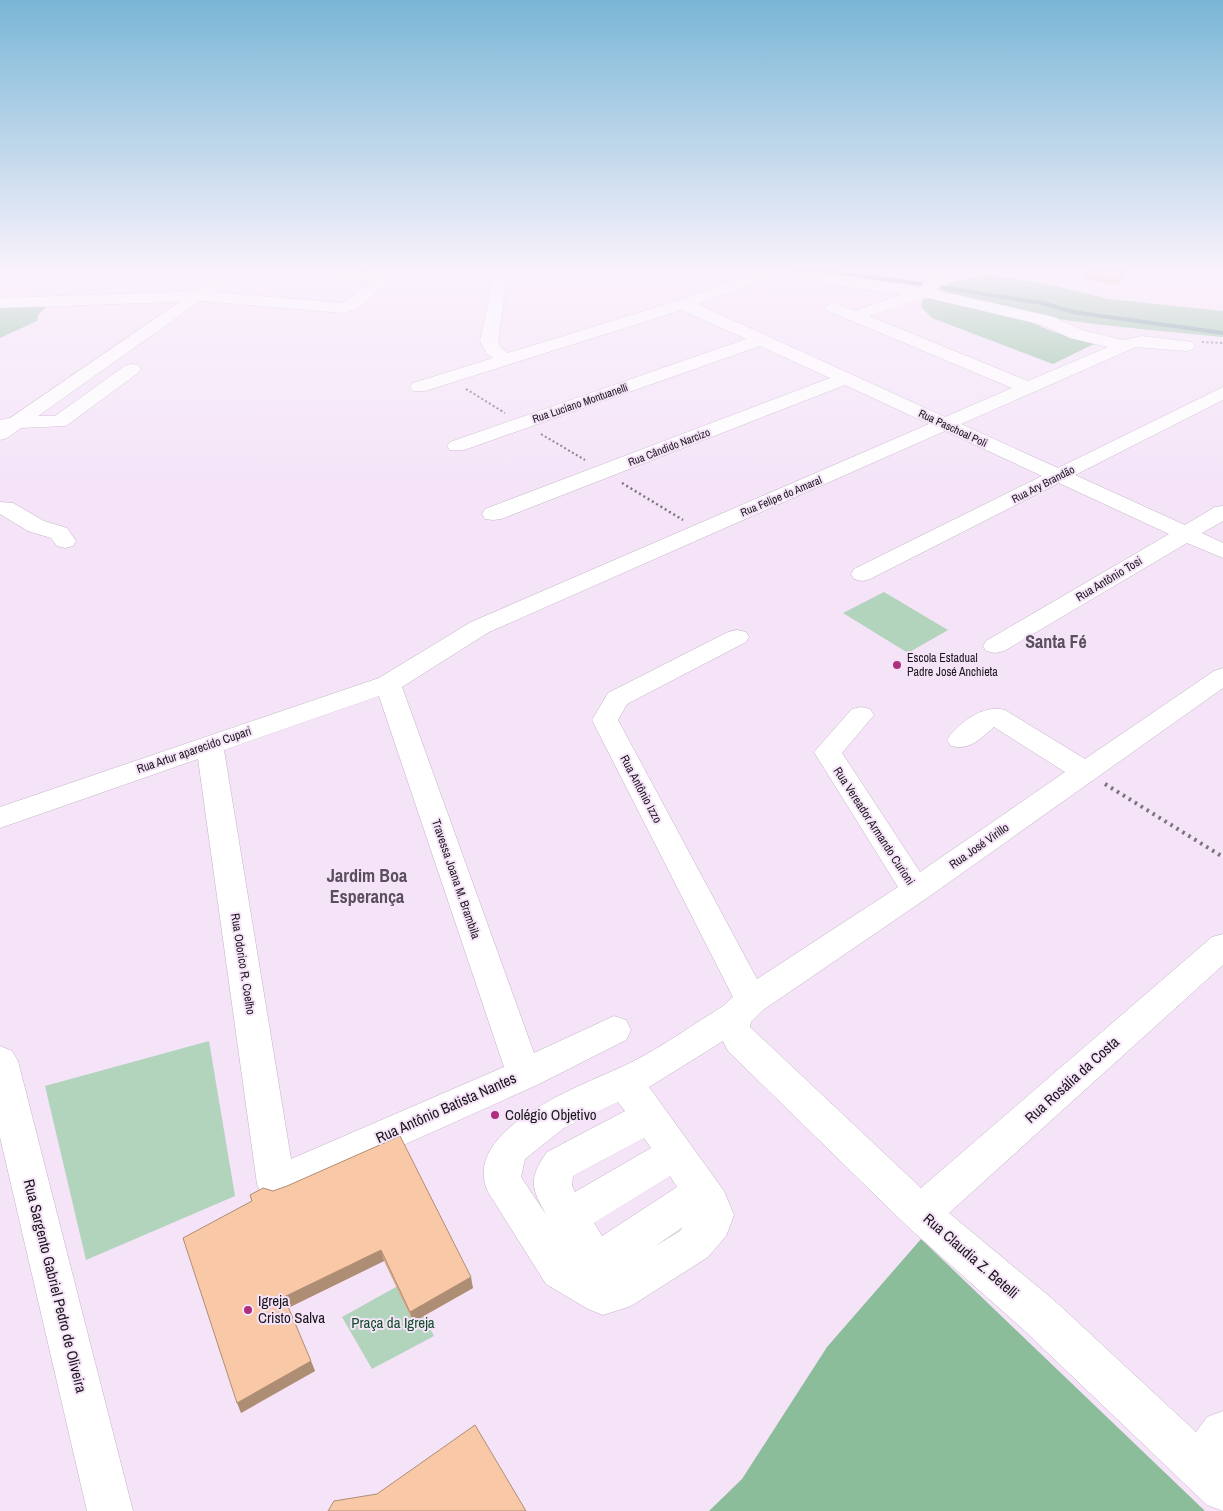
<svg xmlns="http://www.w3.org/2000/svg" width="1223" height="1511" viewBox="0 0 1223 1511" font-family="'Archivo Narrow',sans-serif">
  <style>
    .green { fill: #b2d4bc }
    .forest { fill: #8cbd9b }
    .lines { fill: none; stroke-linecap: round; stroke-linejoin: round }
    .stream { stroke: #59888b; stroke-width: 4 }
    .minor-casing { stroke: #c3b3c6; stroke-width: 1 }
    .major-casing { stroke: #c3b3c6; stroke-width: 1 }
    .path-far2 { stroke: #7d727f; stroke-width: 2; stroke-dasharray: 2 2.5; stroke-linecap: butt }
    .path-far1 { stroke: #7d727f; stroke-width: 2.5; stroke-dasharray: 2 3; stroke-linecap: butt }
    .path { stroke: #7d727f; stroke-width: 4; stroke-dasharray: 2.5 4.5; stroke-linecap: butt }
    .minor { fill: #fff; fill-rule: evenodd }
    .major { fill: #fff; fill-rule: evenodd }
    .wall { fill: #d6ad90 }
    .shaded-wall { fill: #ae8d75 }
    .building { fill: #f9c9a7; stroke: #ae8d75 }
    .poi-dot { fill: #ae2f7d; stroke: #f5e4f8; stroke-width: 2 }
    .labels { text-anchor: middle; stroke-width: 4; stroke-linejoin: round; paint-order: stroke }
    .far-street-label { font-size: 11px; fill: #1b151c; stroke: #f5e4f8 }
    .street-label { font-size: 12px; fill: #1b151c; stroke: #f5e4f8 }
    .poi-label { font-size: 12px; fill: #1b151c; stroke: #f5e4f8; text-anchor: start }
    .near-street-label { font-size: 15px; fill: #1b151c; stroke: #f5e4f8 }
    .near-poi-label { font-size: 15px; fill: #1b151c; stroke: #f5e4f8; text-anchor: start }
    .near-park-label { font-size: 15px; fill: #144d2d; stroke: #f5e4f8 }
    .district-label { font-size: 18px; font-weight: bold; fill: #5c4e5f; stroke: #f5e4f8 }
  </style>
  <rect width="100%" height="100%" fill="#f5e4f8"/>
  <!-- green -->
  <g class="green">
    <path d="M884 592 948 630 908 653 843 613Z"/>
    <path d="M209 1041 235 1196 86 1260 45 1086Z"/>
    <path d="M405 1282 434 1336 372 1369 342 1317Z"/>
  </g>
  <!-- forest -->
  <g class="forest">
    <path d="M989 275 1052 285 1108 299 1223 311V337C1129 327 1031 322 941 291L950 283Z"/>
    <path d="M933 298 1015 315 1051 331 1094 344 1053 364 932 318 921 307 923 299Z"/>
    <path d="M0 302 48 305 38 315 37 321 0 338Z"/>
    <path d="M921 1239 1205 1511H709L742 1479 827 1347Z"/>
  </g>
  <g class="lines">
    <!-- stream -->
    <path class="stream" d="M806 270 902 281 1042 303 1073 312 1223 333"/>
    <!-- minor casing -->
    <g class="minor-casing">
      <g id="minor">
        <path d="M311 270C326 270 385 267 393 279L357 309 344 313 202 301 0 308V298L202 291 343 303 372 282 318 275Z"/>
        <path d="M761 270H778L768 279 697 304 945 417 1012 388 826 310 824 307 832 302 855 311 902 294 836 286 781 273 779 270C825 270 873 281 919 287 935 272 942 270 963 270L935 290 1054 317 1082 330 1123 340 1142 336 1192 342 1195 346 1192 350 1186 351 1136 347 961 424 1058 468 1223 387V400L1075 475 1185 525 1215 507 1223 506V521L1202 533 1223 543V558L1187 543 1004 651 995 653 986 651 983 646 986 641 1169 534 1059 483 870 579 862 581 854 579 851 574 854 569 1042 476 945 431 489 632 402 687 534 1053 614 1016 626 1020 631 1030 626 1040 537 1085 290 1196 276 1201 262 1196 257 1184 198 759 0 828V807L379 678 471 622 929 424 845 385 501 519 493 520 485 519 482 514 485 509 830 378 760 346 464 450H450L447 446 450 442 746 339 682 310 425 391H413L410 387 413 383 493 358 487 354 480 341 494 275H504L507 278 498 341 500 347 508 353 677 301ZM924 297 1043 325 1070 338 1108 347 1028 381 869 316ZM379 696 504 1067 291 1159 224 750Z"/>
        <path d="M132 364 138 365 141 369 138 373 66 426 19 428 0 432V420L19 416H55L126 365Z"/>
        <path d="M0 502 13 503 44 521 67 528 76 541 73 546 65 548 57 546 51 538 28 531 0 514Z"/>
        <path d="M737 630 746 632 749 637 746 642 627 704 618 720 757 979 898 887 814 752 852 709 861 707 870 709 874 715 842 753 920 872 1065 772 994 727C981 738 970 751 951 746L947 740C959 722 984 704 1005 710L1085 759 1214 671 1223 668V688L927 898 763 1010 751 1022 750 1027 921 1188 1212 937 1223 934V965L949 1213 1056 1302 1196 1432 1207 1417 1223 1411V1511L1207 1505 1026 1332 907 1226 728 1051 723 1041 649 1087 724 1191 734 1215 726 1236 708 1257 631 1306 603 1315 588 1309 546 1284 488 1192C458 1127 590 1083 632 1062 663 1046 693 1025 723 1006L733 997 592 720 608 693 728 632ZM618 1102 625 1111 547 1152C528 1179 531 1188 547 1216L521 1177 525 1159 564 1128ZM644 1138 651 1148 575 1192 572 1186 573 1176ZM670 1176 677 1187 602 1236 594 1223ZM683 1227 680 1231 654 1247Z"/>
        <path d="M0 1046 12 1051 18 1061 133 1511H87L0 1137Z"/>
      </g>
    </g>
    <!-- major casing -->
    <g class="major-casing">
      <path id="major" d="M226 270H244L7 438 0 440V425Z"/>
    </g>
    <!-- path-far2 -->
    <g class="path-far2">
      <path d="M1202 342 1223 343"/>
      <path d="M466 389 505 413"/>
      <path d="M541 434 585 460"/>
    </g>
    <!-- path-far1 -->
    <path class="path-far1" d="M622 483 683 520"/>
    <!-- path -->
    <path class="path" d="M1105 784 1223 857"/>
    <!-- minor -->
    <use href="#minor" class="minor"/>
    <!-- major -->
    <use href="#major" class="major"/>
  </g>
  <!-- wall -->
  <g class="wall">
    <path d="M1087 270H1124L1118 285 1083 279Z"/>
    <path d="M250 1195 473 1288 413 1322 384 1261 288 1308 315 1371 241 1413 252 1201Z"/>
  </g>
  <!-- shaded-wall -->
  <g class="shaded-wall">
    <path d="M381 1250 384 1261 288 1308 284 1297Z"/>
    <path d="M471 1277 473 1288 413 1322 410 1312Z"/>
    <path d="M311 1361 315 1371 241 1413 237 1403Z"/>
  </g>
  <!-- building -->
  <g class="building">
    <path d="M1087 270H1124L1119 281 1084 276Z"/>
    <path d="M400 1136 471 1277 410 1312 381 1250 284 1297 311 1361 237 1403 183 1238 252 1201 250 1195 263 1188 273 1191 287 1186Z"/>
    <path d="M475 1425 526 1511H328L334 1501 377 1494Z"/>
  </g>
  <!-- sky -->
  <linearGradient id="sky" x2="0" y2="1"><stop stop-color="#79b6d6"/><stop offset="0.56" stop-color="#faf3fc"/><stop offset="1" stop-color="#faf3fc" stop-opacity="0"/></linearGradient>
  <rect width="1223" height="482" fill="url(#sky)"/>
  <!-- markers -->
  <g class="poi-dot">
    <circle cx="897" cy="665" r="5"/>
    <circle cx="495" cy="1115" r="5"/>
    <circle cx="248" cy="1310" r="5"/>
  </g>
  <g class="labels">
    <!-- far-street labels -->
    <g class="far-street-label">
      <text transform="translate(580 403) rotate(-19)" y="4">Rua Luciano Montuanelli</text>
      <text transform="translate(953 428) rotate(25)" y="4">Rua Paschoal Poli</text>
      <text transform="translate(669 447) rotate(-21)" y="4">Rua Cândido Narcizo</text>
      <text transform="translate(1043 484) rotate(-27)" y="4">Rua Ary Brandão</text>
      <text transform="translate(781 496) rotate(-23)" y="4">Rua Felipe do Amaral</text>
    </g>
    <!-- street labels -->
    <g class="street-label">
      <text transform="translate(1109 579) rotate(-31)" y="4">Rua Antônio Tosi</text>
      <text transform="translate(194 750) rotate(-19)" y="4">Rua Artur aparecido Cupari</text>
      <text transform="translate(641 789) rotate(62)" y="4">Rua Antônio Izzo</text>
      <text transform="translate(874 826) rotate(57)" y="4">Rua Vereador Armando Curioni</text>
      <text transform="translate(979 846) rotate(-35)" y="4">Rua José Virillo</text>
      <text transform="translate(456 879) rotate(71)" y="4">Travessa Joana M. Brambila</text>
      <text transform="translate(243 964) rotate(81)" y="4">Rua Odorico R. Coelho</text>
    </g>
    <!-- poi labels -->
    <g class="poi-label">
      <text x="907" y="662">Escola Estadual<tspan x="907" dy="14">Padre José Anchieta</tspan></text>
    </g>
    <!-- near-street labels -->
    <g class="near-street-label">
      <text transform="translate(1072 1080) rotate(-42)" y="5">Rua Rosália da Costa</text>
      <text transform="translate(446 1108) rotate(-24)" y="5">Rua Antônio Batista Nantes</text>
      <text transform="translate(971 1256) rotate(41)" y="5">Rua Claudia Z. Betelli</text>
      <text transform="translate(55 1286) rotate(76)" y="5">Rua Sargento Gabriel Pedro de Oliveira</text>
    </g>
    <!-- near-poi labels -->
    <g class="near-poi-label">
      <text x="505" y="1120">Colégio Objetivo</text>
      <text x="258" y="1306">Igreja<tspan x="258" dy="17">Cristo Salva</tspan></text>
    </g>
    <!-- near-park labels -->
    <g class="near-park-label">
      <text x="393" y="1328">Praça da Igreja</text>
    </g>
    <!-- district labels -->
    <g class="district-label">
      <text x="1056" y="648">Santa Fé</text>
      <text x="367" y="882">Jardim Boa<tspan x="367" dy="21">Esperança</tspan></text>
    </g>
  </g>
</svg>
